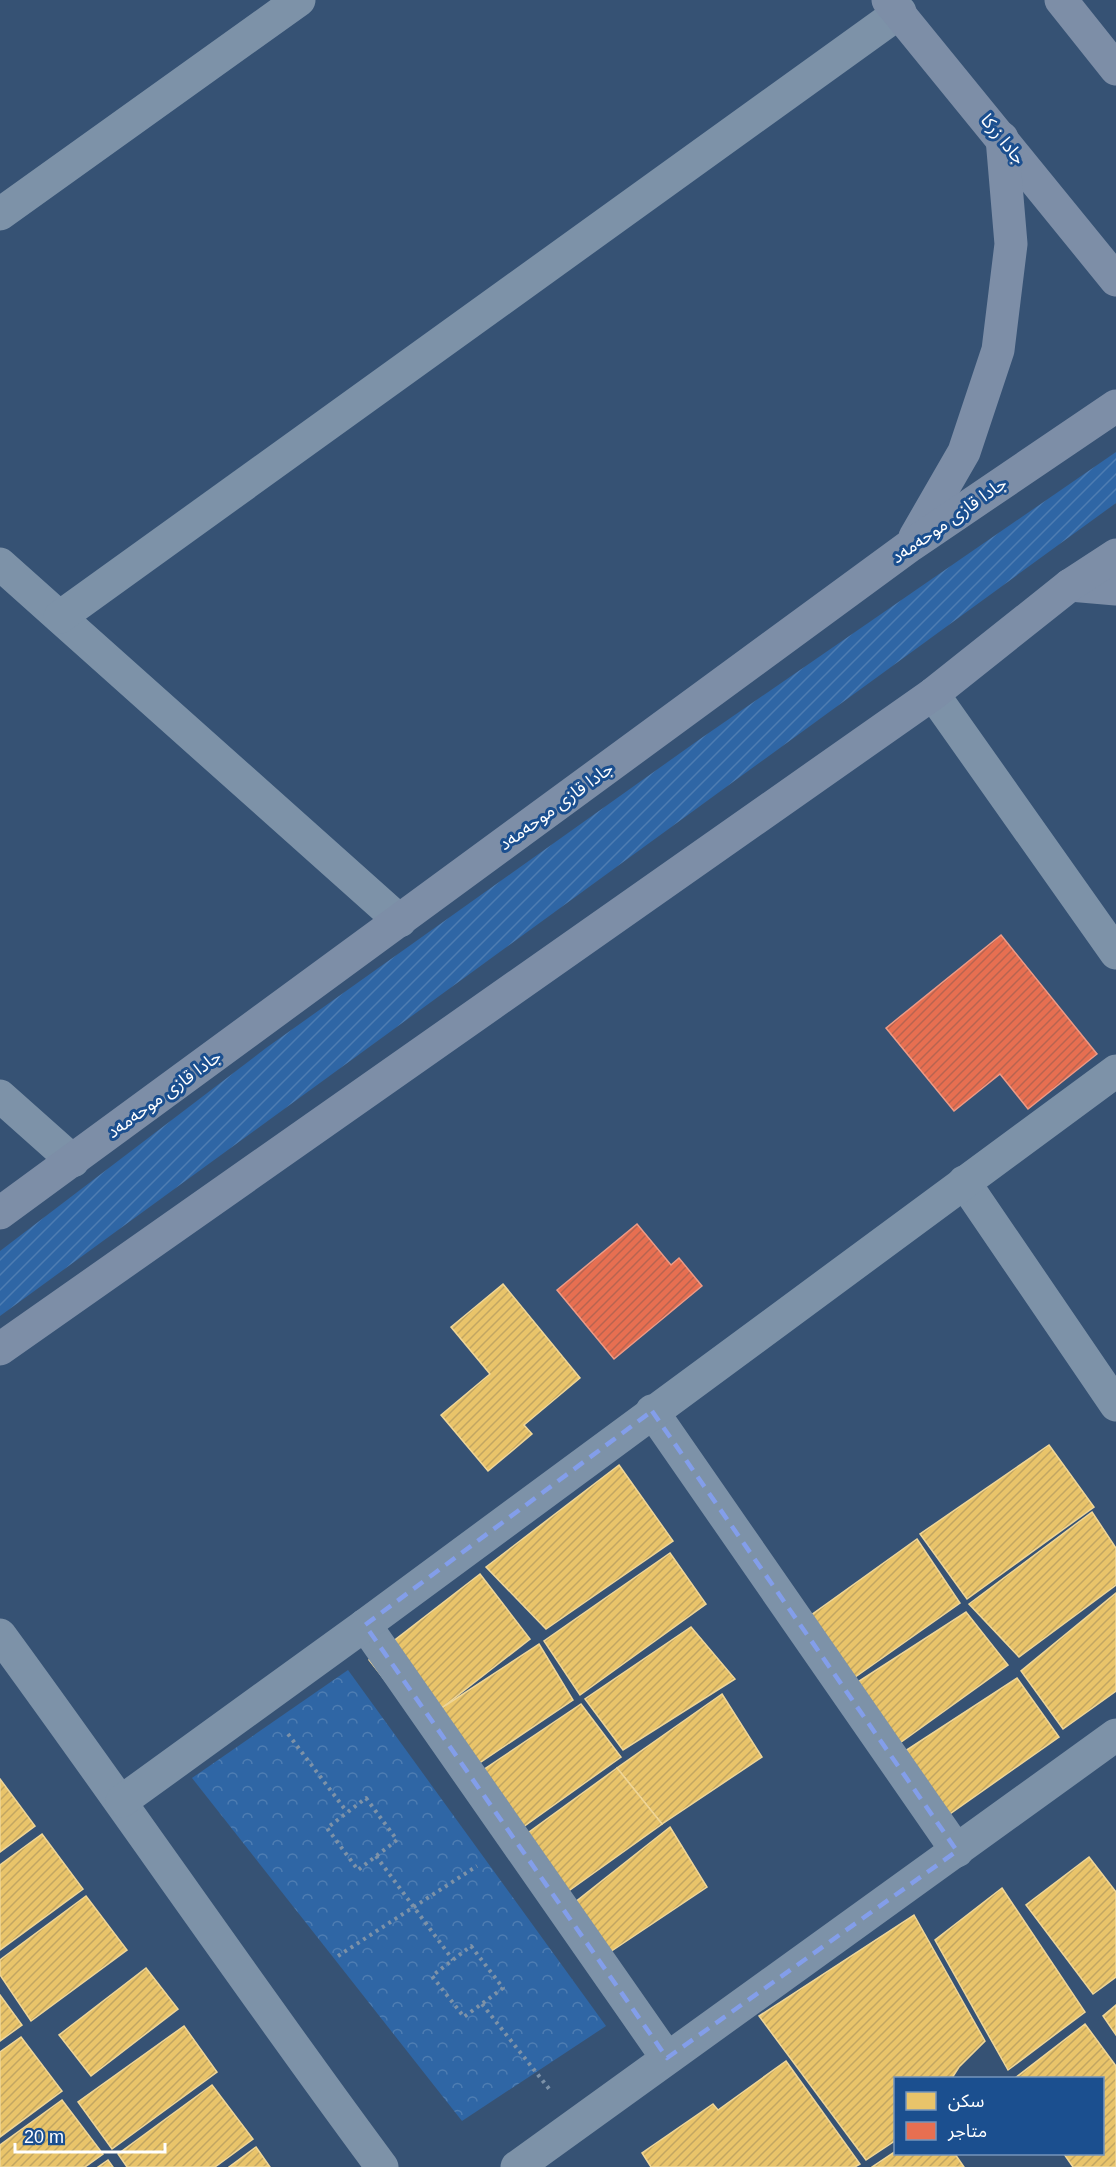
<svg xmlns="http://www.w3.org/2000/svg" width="1116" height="2167" viewBox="0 0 1116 2167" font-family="Arial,'Noto Sans Arabic',sans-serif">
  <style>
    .forest { fill: url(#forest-crowns) }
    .garden { fill: url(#garden-furrows) }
    .homes { fill: url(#homes-hatch); stroke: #f0d697; stroke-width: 1.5 }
    .shops { fill: url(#shops-hatch); stroke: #ee9a85; stroke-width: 1.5 }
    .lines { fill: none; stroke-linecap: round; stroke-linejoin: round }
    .path { stroke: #7d92a8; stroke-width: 4; stroke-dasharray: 3 4.5; stroke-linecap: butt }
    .street { stroke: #7d92a8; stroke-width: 33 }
    .primary { stroke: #7d8ea7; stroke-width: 33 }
    .marked { fill: none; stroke: #839eea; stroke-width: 4.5; stroke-dasharray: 12 8; stroke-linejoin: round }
    .labels { text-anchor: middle; stroke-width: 6; stroke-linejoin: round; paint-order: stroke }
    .street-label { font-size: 18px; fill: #fff; stroke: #1b4f8f }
  </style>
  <defs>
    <pattern id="forest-crowns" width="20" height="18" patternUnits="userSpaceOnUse" patternTransform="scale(1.5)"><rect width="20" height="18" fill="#2f66a5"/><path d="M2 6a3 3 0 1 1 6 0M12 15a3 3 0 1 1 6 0" fill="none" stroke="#4e7db2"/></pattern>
    <pattern id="garden-furrows" width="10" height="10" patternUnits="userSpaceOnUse" patternTransform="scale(1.5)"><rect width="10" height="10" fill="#2f66a5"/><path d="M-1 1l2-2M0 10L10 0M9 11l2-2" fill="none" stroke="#4e7db2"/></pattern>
    <pattern id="homes-hatch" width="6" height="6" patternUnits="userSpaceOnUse" patternTransform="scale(1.5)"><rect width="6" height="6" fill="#e9c46a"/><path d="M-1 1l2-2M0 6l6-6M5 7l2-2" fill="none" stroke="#c2a662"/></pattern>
    <pattern id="shops-hatch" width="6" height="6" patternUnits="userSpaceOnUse" patternTransform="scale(1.5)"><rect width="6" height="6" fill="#e76f51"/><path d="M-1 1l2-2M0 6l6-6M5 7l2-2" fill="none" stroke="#b86450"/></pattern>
  </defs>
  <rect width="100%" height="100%" fill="#365274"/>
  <!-- forest -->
  <path class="forest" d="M348 1670 606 2026 462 2121 192 1778Z"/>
  <!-- garden -->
  <path class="garden" d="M1116 452V503L0 1316V1251L266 1048 700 739Z"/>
  <!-- homes -->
  <g class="homes">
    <path d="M503 1284 580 1378 524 1425 532 1434 488 1471 441 1415 490 1374 451 1327Z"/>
    <path d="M1049 1445 1094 1507 967 1599 920 1534Z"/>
    <path d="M619 1465 673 1541 546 1629 486 1567Z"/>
    <path d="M1092 1512 1116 1548V1585L1019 1657 969 1604Z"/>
    <path d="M917 1539 960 1603 851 1680 807 1618Z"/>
    <path d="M670 1553 706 1604 580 1695 544 1641Z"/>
    <path d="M480 1574 530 1639 420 1725 369 1660Z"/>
    <path d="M1116 1593V1691L1063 1729 1021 1671Z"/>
    <path d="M966 1612 1008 1665 897 1745 850 1687Z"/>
    <path d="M691 1627 735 1679 623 1750 585 1699Z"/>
    <path d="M539 1644 573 1700 475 1766 437 1711Z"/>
    <path d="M1017 1678 1059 1737 947 1816 902 1753Z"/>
    <path d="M722 1694 762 1757 662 1824 617 1768Z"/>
    <path d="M581 1704 621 1757 519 1830 480 1772Z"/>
    <path d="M617 1768 662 1824 563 1895 525 1835Z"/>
    <path d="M0 1779 35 1826 0 1852Z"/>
    <path d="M670 1827 707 1887 607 1954 574 1903Z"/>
    <path d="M42 1834 83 1889 0 1950V1865Z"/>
    <path d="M1089 1857 1116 1892V1977L1093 1994 1026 1905Z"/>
    <path d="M1002 1888 1085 2012 1008 2070 935 1940Z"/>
    <path d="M86 1896 127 1950 31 2021 0 1975V1960Z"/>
    <path d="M914 1915 985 2041 959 2067 952 2078H896V2140L866 2160 759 2016Z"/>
    <path d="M146 1968 178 2009 91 2076 59 2035Z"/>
    <path d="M0 1995 22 2025 0 2041Z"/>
    <path d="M1116 2005V2035L1103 2016Z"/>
    <path d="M1085 2024 1116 2066V2167H1073L1064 2154H1102V2078H1015Z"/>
    <path d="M184 2026 217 2072 112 2149 78 2102Z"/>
    <path d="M21 2037 62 2091 0 2137V2052Z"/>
    <path d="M786 2061 860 2164 855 2167H651L642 2153 713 2104 718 2110Z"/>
    <path d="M212 2085 253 2139 215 2167H127L118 2154Z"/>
    <path d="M62 2100 103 2154 85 2167H0V2145Z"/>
    <path d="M256 2147 270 2167H229Z"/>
    <path d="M896 2151V2154H955L964 2167H872Z"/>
    <path d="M108 2160 113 2167H98Z"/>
  </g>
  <!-- shops -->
  <g class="shops">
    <path d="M1001 935 1097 1054 1028 1109 1000 1074 954 1111 886 1028Z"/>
    <path d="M637 1224 671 1265 679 1258 702 1286 614 1359 557 1290Z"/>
  </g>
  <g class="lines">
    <!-- path -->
    <g class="path">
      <path d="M288 1734 347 1812"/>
      <path d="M366 1798 397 1840 358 1870 327 1828Z"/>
      <path d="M376 1856 453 1960"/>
      <path d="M471 1946 503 1988 464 2017 432 1976Z"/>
      <path d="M338 1956 477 1866"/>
      <path d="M482 2004 550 2090"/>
    </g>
    <!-- street -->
    <g class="street">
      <path d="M0 214 299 0"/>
      <path d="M0 564 400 921"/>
      <path d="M60 617 900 12"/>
      <path d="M933 694 1116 953"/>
      <path d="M0 1096 73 1161"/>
      <path d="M964 1182 1116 1405"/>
      <path d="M652 1411 957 1851"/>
      <path d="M365 1625 667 2058"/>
      <path d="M0 1635C129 1811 252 1992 382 2167"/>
      <path d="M122 1801 365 1625 1116 1071"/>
      <path d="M517 2167 1116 1735"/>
    </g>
    <!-- primary -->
    <g class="primary">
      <path d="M888 0 1116 280"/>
      <path d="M1061 0 1116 69"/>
      <path d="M915 537 964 452 998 350 1011 244 1002 138"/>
      <path d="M1070 585 1116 589"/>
      <path d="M0 1213 911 545 1116 406"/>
      <path d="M0 1349 933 694 1070 585 1116 555"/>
    </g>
  </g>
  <!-- marked area -->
  <path class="marked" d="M652 1411 957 1851 667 2058 365 1625Z"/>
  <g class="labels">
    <!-- street labels -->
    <g class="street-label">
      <text transform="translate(1003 139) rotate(51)" y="6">جادا زرکا</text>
      <text transform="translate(949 520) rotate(-35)" y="6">جادا قازی موحەمەد</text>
      <text transform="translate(556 806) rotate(-36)" y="6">جادا قازی موحەمەد</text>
      <text transform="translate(164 1094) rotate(-36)" y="6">جادا قازی موحەمەد</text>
    </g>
  </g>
  <!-- legend -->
  <rect x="894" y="2077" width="210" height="78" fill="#1b4f8f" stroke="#7695bc" stroke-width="1.5"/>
  <rect x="906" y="2092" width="30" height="18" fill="#e9c46a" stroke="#7695bc" stroke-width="1.5"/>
  <text x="948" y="2107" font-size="18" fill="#ffffff">سكن</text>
  <rect x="906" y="2122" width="30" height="18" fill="#e76f51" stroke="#7695bc" stroke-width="1.5"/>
  <text x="948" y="2137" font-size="18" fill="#ffffff">متاجر</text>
  <!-- scale -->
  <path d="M15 2143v9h150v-9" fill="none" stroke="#ffffff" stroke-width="3"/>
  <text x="24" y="2143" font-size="18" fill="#ffffff" stroke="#1b4f8f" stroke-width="4.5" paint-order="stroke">20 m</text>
</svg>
